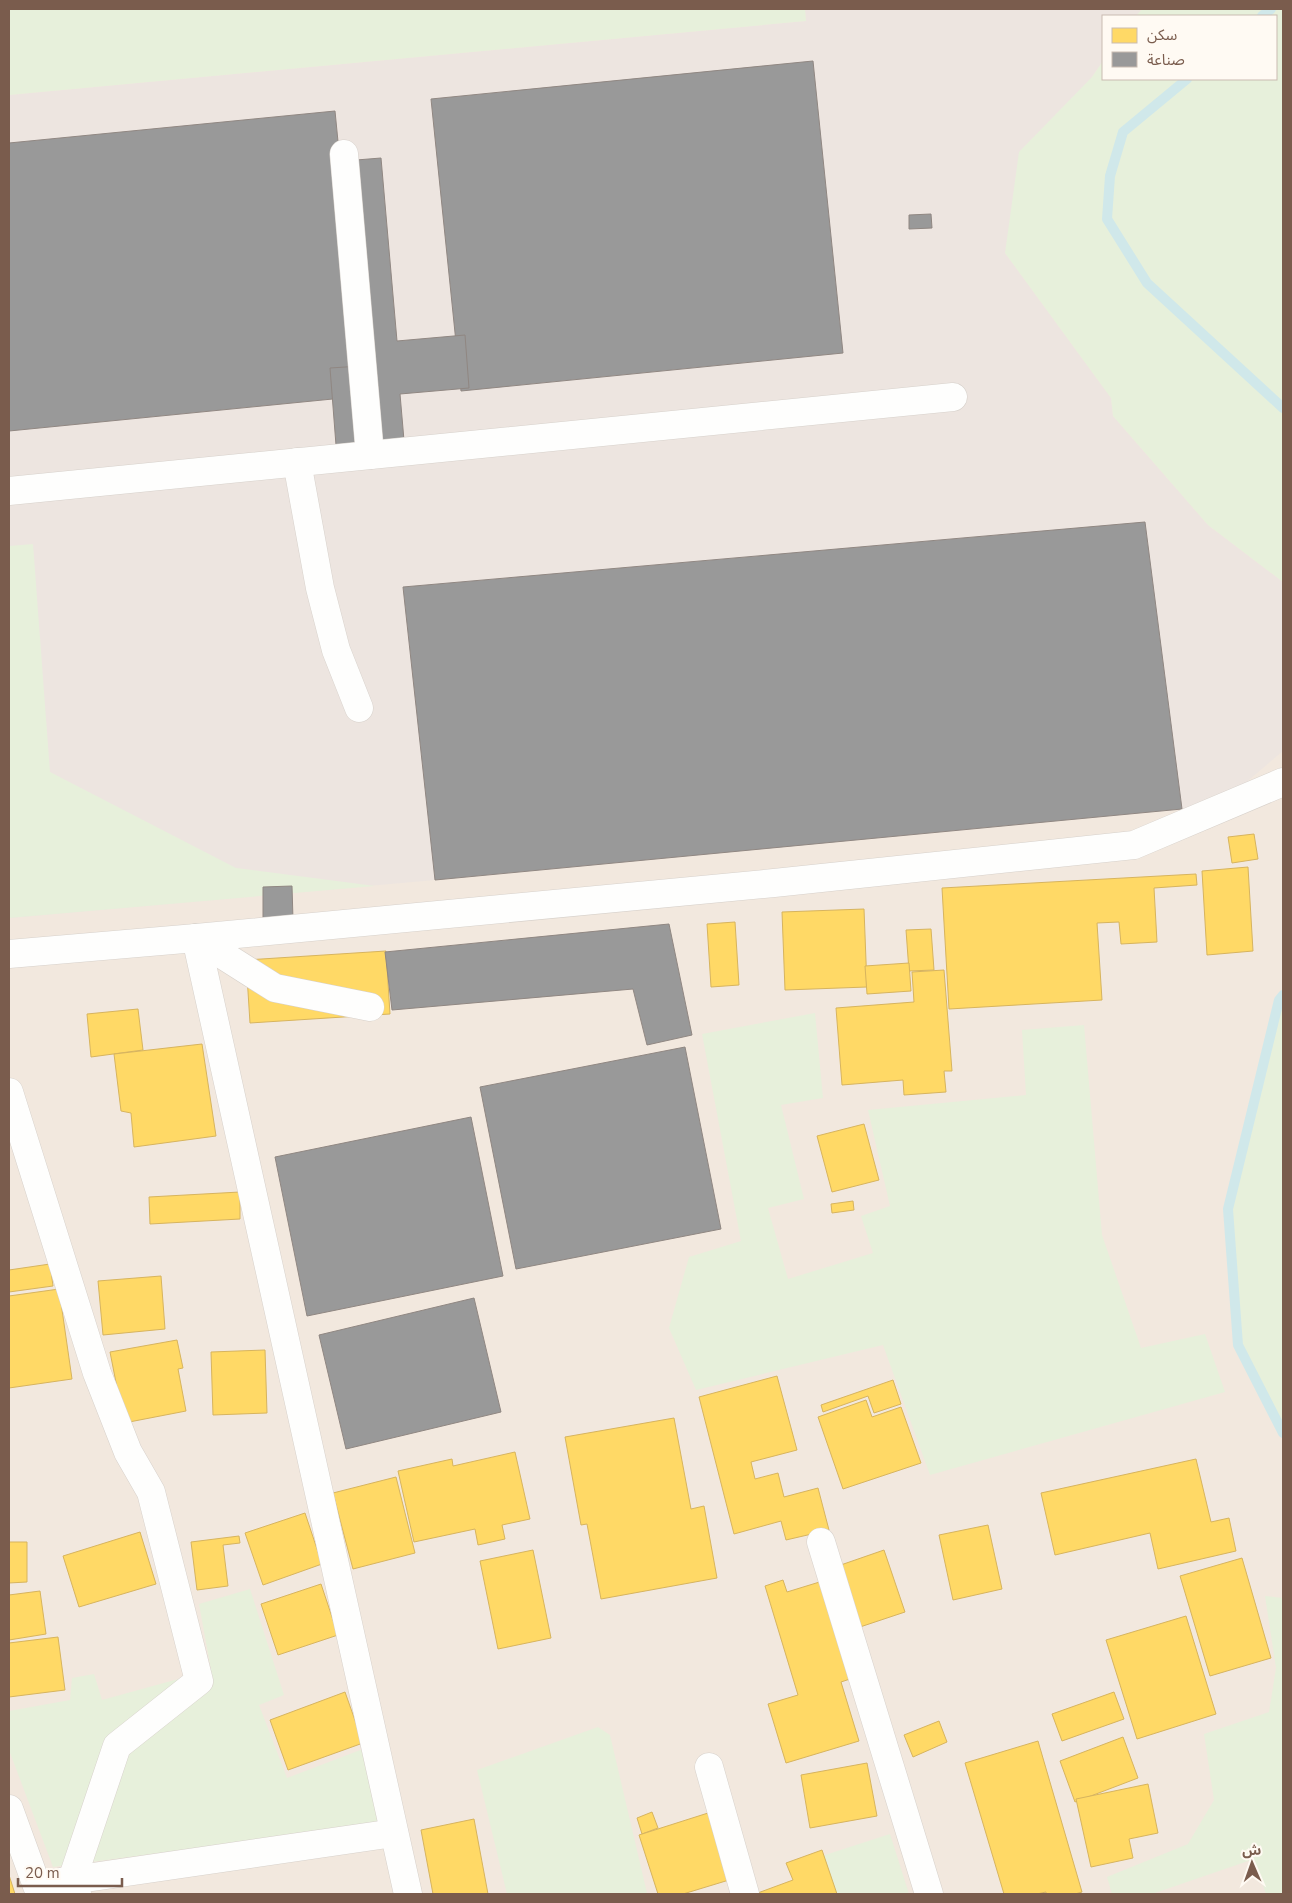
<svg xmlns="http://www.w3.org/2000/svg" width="1292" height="1903" viewBox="0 0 1292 1903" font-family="'Nunito Sans','Noto Sans Arabic',sans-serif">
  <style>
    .residential { fill: #f2e8de }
    .industrial { fill: #ede5e0 }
    .green { fill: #e7f0db }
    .homes { fill: #ffd966; stroke: #d7b45e }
    .industry { fill: #999; stroke: #908782 }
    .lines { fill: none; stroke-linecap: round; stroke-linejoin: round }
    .stream { stroke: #d0e8ea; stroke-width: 10 }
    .minor-casing { stroke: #d7d1cb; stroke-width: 29 }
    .minor { stroke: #fefefd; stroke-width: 28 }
  </style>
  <rect width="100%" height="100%" fill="#f9f5f0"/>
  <!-- residential -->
  <path class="residential" d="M9 9H1271L1262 16H1103V79L1283 408V995L1279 1001 1228 1209 1238 1345 1283 1433V1894H9Z"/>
  <!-- industrial -->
  <path class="industrial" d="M805 9H1142L1136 16H1103V61L1092 77 1005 253 1111 398 1113 416 1208 525 1283 582V751L1236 791 1182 809 435 880 9 918V95L806 21Z"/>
  <!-- green -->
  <g class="green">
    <path d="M9 9H805L806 21 9 95Z"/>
    <path d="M1142 9H1283V582L1208 525 1113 416 1111 398 1005 253 1019 152 1092 77 1103 61V79H1276V16H1136Z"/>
    <path d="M33 544 50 772 236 868 375 886 9 918V546Z"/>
    <path d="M1283 995V1433L1238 1345 1228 1209 1279 1000Z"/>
    <path d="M815 1013 823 1098 781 1105 804 1199 768 1208 788 1279 873 1253 861 1216 890 1206 868 1110 1026 1095 1022 1030 1084 1025 1102 1235 1141 1348 1205 1334 1225 1392 930 1475 883 1345 696 1390 669 1328 689 1257 741 1241 702 1034Z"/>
    <path d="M250 1589 284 1695 259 1705 287 1778 363 1749 378 1824 53 1867 9 1750V1711L70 1700 72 1678 94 1674 102 1700 211 1670 199 1604Z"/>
    <path d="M1265 1596 1283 1598V1894H1266L1254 1859 1152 1894H1112L1107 1877 1188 1844 1214 1800 1204 1734 1269 1712 1276 1668Z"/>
    <path d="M598 1727 610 1735 647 1893 642 1894H507L477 1770Z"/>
    <path d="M890 1834 909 1894H835L822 1856Z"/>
  </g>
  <!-- homes -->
  <g class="homes">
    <path d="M1254 834 1258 859 1232 863 1228 837Z"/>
    <path d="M1248 867 1253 951 1207 955 1202 871Z"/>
    <path d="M1196 874 1197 885 1154 888 1157 942 1121 944 1119 922 1097 923 1102 1000 949 1009 942 888Z"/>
    <path d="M864 909 867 987 785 990 782 912Z"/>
    <path d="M735 922 739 985 711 987 707 924Z"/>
    <path d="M931 929 934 970 909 971 906 930Z"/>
    <path d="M386 951 390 1014 250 1023 246 960Z"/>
    <path d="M909 963 911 991 867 994 865 966Z"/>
    <path d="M944 970 952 1071H944L946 1092 904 1095 903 1080 842 1085 836 1008 914 1002 912 972Z"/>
    <path d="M138 1009 143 1050 91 1057 87 1014Z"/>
    <path d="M202 1044 216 1136 134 1147 131 1113 121 1111 114 1054Z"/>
    <path d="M864 1124 879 1180 832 1192 817 1136Z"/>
    <path d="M240 1192V1219L150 1224 149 1197Z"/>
    <path d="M853 1201 854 1210 832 1213 831 1204Z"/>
    <path d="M50 1264 53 1286 9 1292V1270Z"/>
    <path d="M161 1276 165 1329 103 1335 98 1281Z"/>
    <path d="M59 1289 72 1379 9 1388V1296Z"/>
    <path d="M177 1340 183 1368 178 1369 186 1411 124 1423 110 1352Z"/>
    <path d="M265 1350 267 1413 213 1415 211 1352Z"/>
    <path d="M777 1376 797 1450 751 1462 755 1479 778 1473 784 1497 818 1488 829 1530 786 1540 781 1521 734 1534 699 1397Z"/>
    <path d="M893 1380 901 1404 874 1413 868 1396 823 1412 821 1405Z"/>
    <path d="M866 1400 872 1417 901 1407 921 1463 843 1489 818 1417Z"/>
    <path d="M674 1418 691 1509 704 1506 717 1578 601 1599 587 1524 581 1525 565 1437Z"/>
    <path d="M515 1452 530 1519 502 1525 505 1539 478 1545 475 1529 414 1542 398 1471 452 1459 453 1466Z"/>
    <path d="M1196 1459 1211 1522 1229 1518 1236 1551 1158 1569 1150 1533 1055 1555 1041 1493Z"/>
    <path d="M396 1477 415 1553 353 1569 333 1493Z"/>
    <path d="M305 1513 322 1564 263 1585 245 1533Z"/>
    <path d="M988 1525 1002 1589 953 1600 939 1535Z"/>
    <path d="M140 1532 156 1584 79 1607 63 1556Z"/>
    <path d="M239 1536 240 1543 223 1545 228 1586 197 1590 191 1542Z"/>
    <path d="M9 1542H27V1582L9 1583Z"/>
    <path d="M533 1550 551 1638 498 1649 480 1561Z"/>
    <path d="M884 1550 905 1612 857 1628 835 1567Z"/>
    <path d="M1242 1558 1271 1658 1210 1676 1180 1576Z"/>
    <path d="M783 1580 787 1592 826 1580 856 1677 841 1682 859 1741 786 1763 768 1704 798 1695 765 1586Z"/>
    <path d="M321 1584 338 1635 278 1655 261 1604Z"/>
    <path d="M40 1591 46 1634 9 1640V1595Z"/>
    <path d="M1186 1616 1216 1714 1137 1739 1106 1640Z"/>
    <path d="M58 1637 65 1690 9 1697V1643Z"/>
    <path d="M345 1692 363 1743 288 1770 270 1720Z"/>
    <path d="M1114 1692 1124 1719 1062 1741 1052 1714Z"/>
    <path d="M939 1721 947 1742 913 1757 904 1735Z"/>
    <path d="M1123 1737 1138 1778 1075 1802 1060 1761Z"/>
    <path d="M1038 1741 1082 1892 1075 1894H1046V1892L1037 1894H1004L965 1763Z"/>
    <path d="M867 1763 877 1816 810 1828 801 1775Z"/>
    <path d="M1148 1784 1158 1833 1129 1839 1133 1858 1091 1867 1076 1799Z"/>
    <path d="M652 1812 658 1828 642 1834 637 1818Z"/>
    <path d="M708 1813 729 1880 683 1894H658L639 1835Z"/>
    <path d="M474 1819 488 1894H433L421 1830Z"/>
    <path d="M822 1850 837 1894H755L793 1880 786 1863Z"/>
    <path d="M9 1875 15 1894H9Z"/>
  </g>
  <!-- industry -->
  <g class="industry">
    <path d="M813 61 843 353 461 391 431 99Z"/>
    <path d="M335 111 363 396 9 431V143Z"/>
    <path d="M381 158 397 341 465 335 469 388 400 394 405 452 337 458 330 368 361 366 344 161Z"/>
    <path d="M931 214 932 228 909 229V215Z"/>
    <path d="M1145 522 1182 809 435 880 403 587Z"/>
    <path d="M292 886 293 920H263V887Z"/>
    <path d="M669 924 692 1035 647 1045 633 989 392 1010 385 952Z"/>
    <path d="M685 1047 721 1229 516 1269 480 1087Z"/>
    <path d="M471 1117 503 1276 307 1316 275 1157Z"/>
    <path d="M474 1298 501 1412 346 1449 319 1335Z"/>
  </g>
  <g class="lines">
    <!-- stream -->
    <g class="stream">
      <path d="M1262 16 1271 9"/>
      <path d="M1187 79 1123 132 1110 176 1107 219 1147 283 1283 408"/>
      <path d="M1283 995 1279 1000 1228 1209 1238 1345 1283 1433"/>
    </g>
    <!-- minor casing -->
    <g class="minor-casing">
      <g id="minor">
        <path d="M344 154 370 455"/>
        <path d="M297 462 320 588 336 650 359 708"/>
        <path d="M9 491 953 397"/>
        <path d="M196 938 408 1894"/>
        <path d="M196 938 275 988 370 1007"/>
        <path d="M9 954 196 938 774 883 1134 845 1283 782"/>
        <path d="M9 1092 97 1373 128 1452 151 1492 199 1681 117 1746 72 1880 77 1894"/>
        <path d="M821 1542 929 1894"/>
        <path d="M709 1767 745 1894"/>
        <path d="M9 1809 37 1886 72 1880 394 1833"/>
      </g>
    </g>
    <!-- minor -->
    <use href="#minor" class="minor"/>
  </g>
  <!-- border -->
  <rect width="1292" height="1903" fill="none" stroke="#7a5c4d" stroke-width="20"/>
  <!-- legend -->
  <rect x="1102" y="15" width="175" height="65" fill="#fffaf3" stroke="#cabbb1"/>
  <rect x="1112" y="28" width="25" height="15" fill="#ffd966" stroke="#cabbb1"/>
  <text x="1147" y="40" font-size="15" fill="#7a5c4d">سكن</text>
  <rect x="1112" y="52" width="25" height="15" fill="#999999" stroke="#cabbb1"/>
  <text x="1147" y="65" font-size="15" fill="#7a5c4d">صناعة</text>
  <!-- north arrow -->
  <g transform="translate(1252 1863) rotate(358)" stroke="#fffaf3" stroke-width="4" paint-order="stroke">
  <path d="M0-4L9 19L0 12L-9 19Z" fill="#7a5c4d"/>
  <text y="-8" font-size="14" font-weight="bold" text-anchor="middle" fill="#7a5c4d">ش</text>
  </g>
  <!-- scale -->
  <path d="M18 1878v8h104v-8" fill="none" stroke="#7a5c4d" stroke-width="2.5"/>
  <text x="25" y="1878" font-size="15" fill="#7a5c4d" stroke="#fffaf3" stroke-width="4" paint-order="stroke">20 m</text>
</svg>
